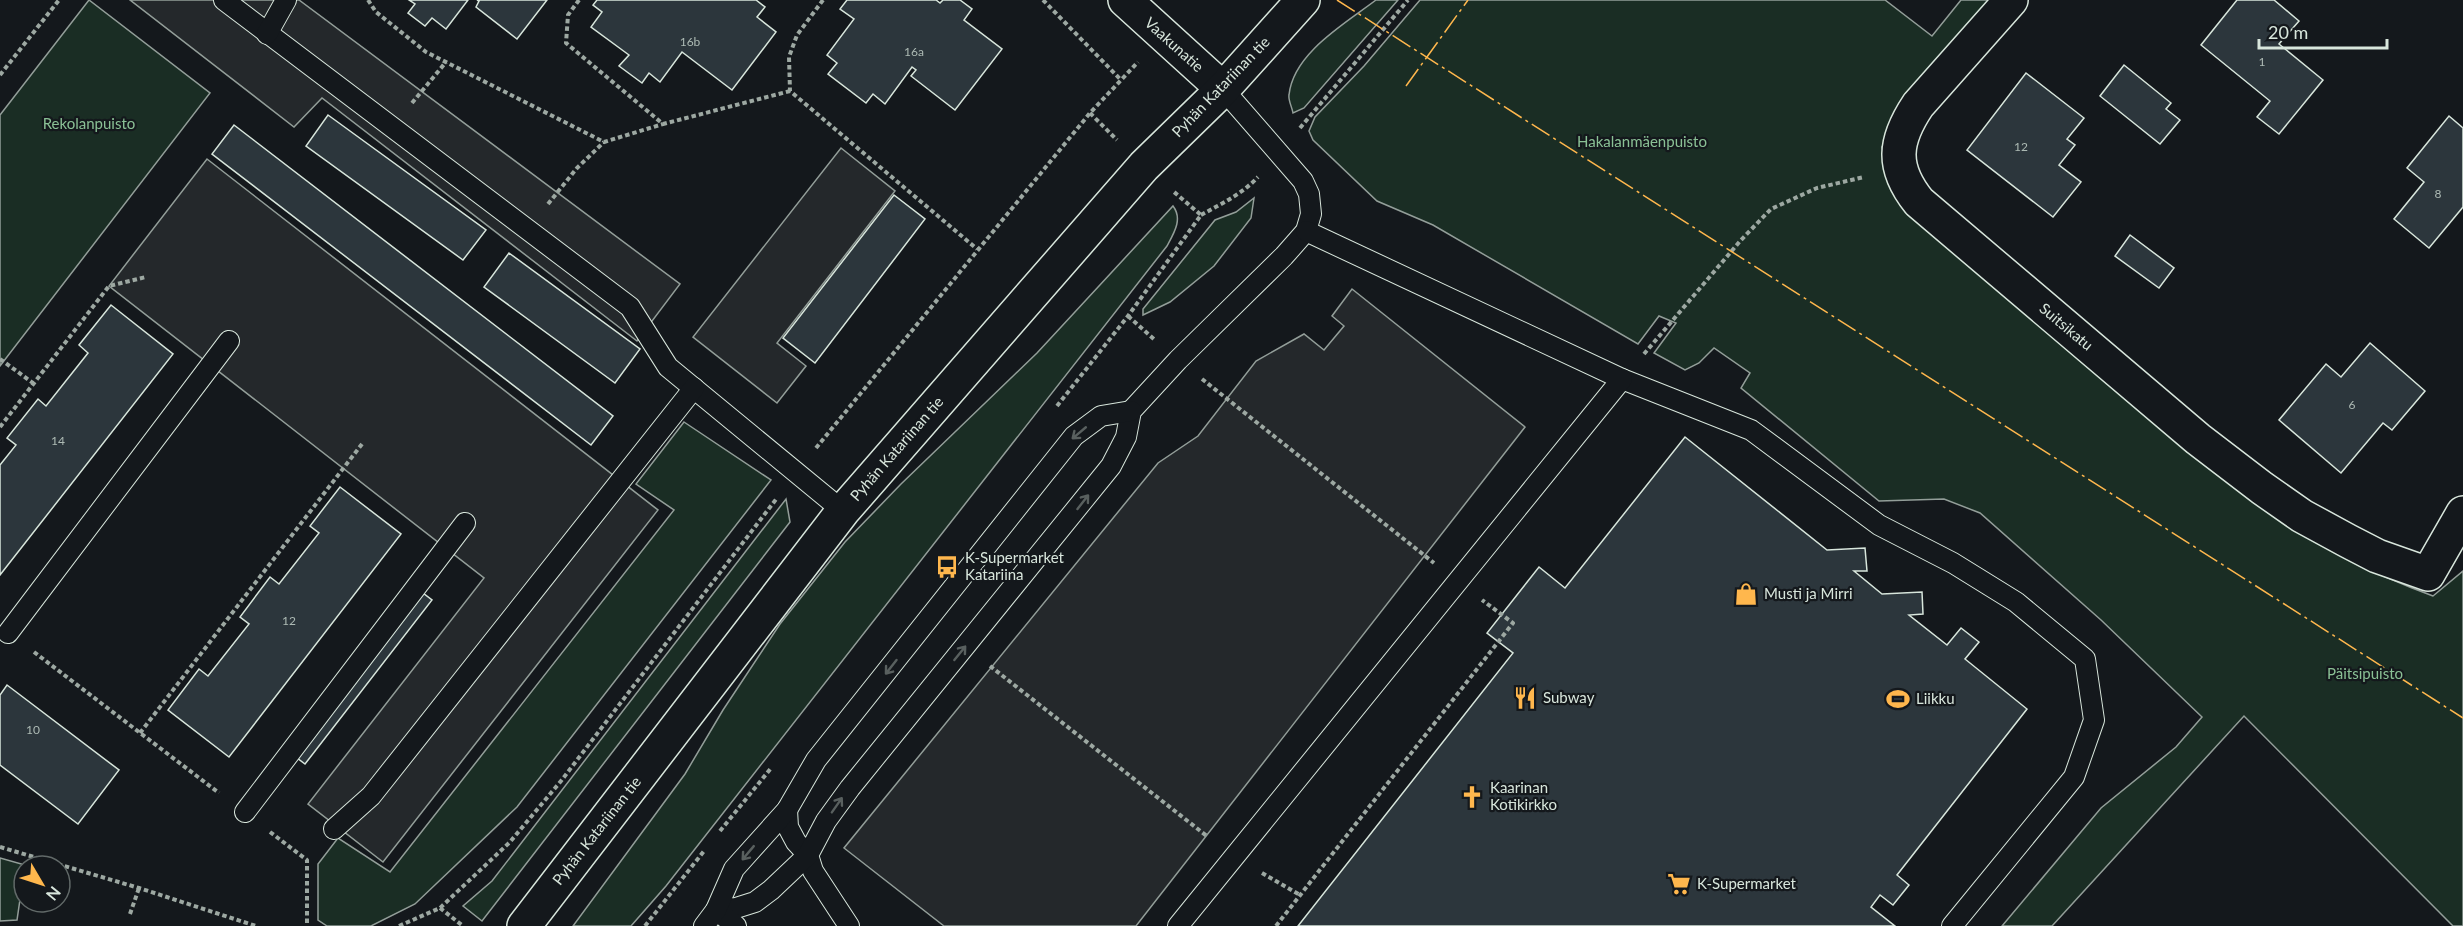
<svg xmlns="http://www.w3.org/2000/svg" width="2463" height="926" viewBox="0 0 2463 926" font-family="Lato,sans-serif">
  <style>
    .green { fill: #1a2d24; stroke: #939e99; stroke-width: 1.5 }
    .parking { fill: #24282b; stroke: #939e99; stroke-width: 1.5 }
    .building { fill: #2c363c; stroke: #d8e6dc; stroke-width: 1.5 }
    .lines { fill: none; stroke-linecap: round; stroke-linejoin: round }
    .lane-casing { stroke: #d8e6dc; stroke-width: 22 }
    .street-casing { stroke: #d8e6dc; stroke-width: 36 }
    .secondary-casing { stroke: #d8e6dc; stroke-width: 36 }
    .path { stroke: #9da8a2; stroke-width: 4; stroke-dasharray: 4.5 3; stroke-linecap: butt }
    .lane { stroke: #14181c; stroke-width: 20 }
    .street { stroke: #14181c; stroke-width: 33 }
    .secondary { stroke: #14181c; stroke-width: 33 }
    .power { stroke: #ffb74d; stroke-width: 1.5; stroke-dasharray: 21 4.5 3 4.5; stroke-linecap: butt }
    .oneway { stroke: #59605f }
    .labels { text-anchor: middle; stroke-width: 4.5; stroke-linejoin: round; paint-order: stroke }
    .number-label { font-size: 12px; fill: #adbab4 }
    .street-label { font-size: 15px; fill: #d8e6dc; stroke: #14181c }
    .park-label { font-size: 15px; fill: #8ac095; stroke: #14181c }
    .poi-label { font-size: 15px; fill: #d8e6dc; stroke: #14181c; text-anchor: start }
  </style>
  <rect width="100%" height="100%" fill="#14181c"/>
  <!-- green -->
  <g class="green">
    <path d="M89 0 210 93 0 366V115Z"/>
    <path d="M1376 0H1398L1304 108 1293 113C1292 107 1288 100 1289 95 1293 53 1346 23 1376 0Z"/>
    <path d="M1420 0H1885L1932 36 1961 0H1992L1898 116 1882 147 1891 188 2267 509C2321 548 2371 573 2433 596L2463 571V926H2453L2244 716 2052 926H2002L2101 808 2176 747 2202 717 2101 620 1980 513 1944 499 1879 501 1741 388 1750 373 1714 348 1699 363 1685 370 1654 353 1676 323 1659 316 1638 344 1433 225 1377 201 1313 140 1309 131 1315 117 1364 66Z"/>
    <path d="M1254 198 1251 218 1214 266 1170 302 1143 315V309L1215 220 1236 212Z"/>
    <path d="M1173 206C1183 219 1174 233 1167 246L666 886 631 926H573L685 774 723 710 780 624 845 542 901 484 1037 353Z"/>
    <path d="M684 422 771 480 517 807 415 904 371 926H327L318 920V864L338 838 390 872 674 510 636 484Z"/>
    <path d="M786 499 790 522 482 921 463 906 492 881Z"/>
    <path d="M0 858 25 865 17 920 0 921Z"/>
  </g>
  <!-- parking -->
  <g class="parking">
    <path d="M130 0H299L680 284 637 341 322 98 294 127Z"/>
    <path d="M841 148 895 191 777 343 806 366 777 403 693 337Z"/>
    <path d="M207 159 658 510 383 862 308 804 484 578 109 286Z"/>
    <path d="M1352 289 1525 427 1136 926H944L844 848 1158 463 1198 436 1256 361 1304 334 1324 350 1344 326 1332 316Z"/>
  </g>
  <!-- building -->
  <g class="building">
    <path d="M409 0H468L446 29 432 18 425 26 408 13 415 4Z"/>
    <path d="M477 0H547L517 39 476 7 479 1Z"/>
    <path d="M597 0H756L765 7 757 17 776 32 732 90 682 52 660 82 649 73 642 83 619 66 629 55 591 27 602 12 593 5Z"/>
    <path d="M847 0H936L940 3 943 0H960L972 9 964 20 1002 49 955 110 911 76 916 70 912 67 885 104 873 94 866 103 828 74 837 63 827 55 854 19 840 9Z"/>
    <path d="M2237 0H2274L2299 21 2279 44 2323 80 2279 134 2257 117 2270 101 2201 45Z"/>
    <path d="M2124 65 2171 103 2166 109 2180 120 2160 144 2100 96Z"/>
    <path d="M2026 73 2084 118 2067 139 2075 145 2059 165 2081 182 2053 217 1967 150Z"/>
    <path d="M328 115 486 230 463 260 306 146Z"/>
    <path d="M2449 116 2463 128V207L2429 248 2394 219 2424 182 2407 168Z"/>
    <path d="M234 125 613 416 591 445 212 154Z"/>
    <path d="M894 195 925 219 815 363 783 338Z"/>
    <path d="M2130 235 2174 268 2159 288 2115 256Z"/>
    <path d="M509 253 640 349 615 383 484 287Z"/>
    <path d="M111 305 173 354 0 575V465L16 445 7 438 38 399 46 406 88 353 79 345Z"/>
    <path d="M2370 343 2425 391 2392 430 2383 423 2341 473 2279 420 2326 364 2341 377Z"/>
    <path d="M1685 437 1827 550 1865 548 1867 571H1854L1882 594 1922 592 1923 614 1909 615 1947 645 1961 628 1979 642 1965 659 2027 709 1897 875 1909 885 1893 905 1880 895 1871 907 1895 926H1298L1513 653 1487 633 1539 567 1565 588Z"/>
    <path d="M340 487 401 534 229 757 168 710 199 669 208 676 249 624 240 617 270 577 279 584 319 533 310 526Z"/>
    <path d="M419 590 432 600 305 764 292 754Z"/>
    <path d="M7 685 119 770 78 824 0 765V695Z"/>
  </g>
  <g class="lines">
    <!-- lane casing -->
    <g class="lane-casing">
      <g id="lane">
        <path d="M224 0 630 307 668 367 843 511"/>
        <path d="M267 34 286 0"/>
        <path d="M1622 379 1751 430 1879 525 1953 563 2016 602 2085 659 2094 720 2074 777 1952 926"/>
        <path d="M8 633 229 341"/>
        <path d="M787 810 788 827 796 842 808 855 813 871 849 926"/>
        <path d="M245 812 465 523"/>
        <path d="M334 829 371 796 694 388"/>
        <path d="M716 910 736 908 755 902 771 890 808 855 826 821 850 788 1111 466 1126 437 1131 411 1178 360 1284 256 1306 231 1311 214 1309 194 1303 181 1223 89"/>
        <path d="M716 910 736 926"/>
        <path d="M704 926 716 910 734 869 787 810 816 760 1074 436 1101 416 1131 411"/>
        <path d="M1178 926 1622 379 1306 231"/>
      </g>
    </g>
    <!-- street casing -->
    <g class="street-casing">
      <path id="street" d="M2011 0 1918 105C1894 141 1891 167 1919 202L2198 439 2262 488 2302 516 2348 541 2377 556 2428 574 2463 513"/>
    </g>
    <!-- secondary casing -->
    <g class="secondary-casing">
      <g id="secondary">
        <path d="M1125 0 1223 89"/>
        <path d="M524 926 843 511 1144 166 1223 89 1303 0"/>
      </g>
    </g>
    <!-- path -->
    <g class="path">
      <path d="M368 0 376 12 426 52 604 142 663 124"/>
      <path d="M579 0 568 15 566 43 663 124 790 91"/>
      <path d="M823 0 797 35 789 57 790 91 977 249"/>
      <path d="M1043 0 1121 80"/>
      <path d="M0 75 59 0"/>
      <path d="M412 103 446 62"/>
      <path d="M1090 113 1117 140"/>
      <path d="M1300 128 1408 0"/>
      <path d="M548 204 577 168 604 142"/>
      <path d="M1201 215C1221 204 1242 194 1258 177"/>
      <path d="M1128 316 1155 340"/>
      <path d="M1644 354 1741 240 1771 209 1817 188 1864 177"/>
      <path d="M0 359 33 383"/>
      <path d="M1202 379 1434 563"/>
      <path d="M1057 406 1128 316 1201 215 1174 192"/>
      <path d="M0 427 109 286 146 277"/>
      <path d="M816 448 1090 113 1138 62"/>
      <path d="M34 652 219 793"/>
      <path d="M990 666 1208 837"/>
      <path d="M140 733 362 444"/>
      <path d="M720 831 772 767"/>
      <path d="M270 832 307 860V926"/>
      <path d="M0 847 139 888 256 926"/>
      <path d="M1262 873 1300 895"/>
      <path d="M440 908 463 926"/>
      <path d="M130 914 139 888"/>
      <path d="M399 926 440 908 510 842 561 781 777 498"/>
      <path d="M645 926 704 851"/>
      <path d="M1276 926 1513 623 1482 600"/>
    </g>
    <!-- lane -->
    <use href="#lane" class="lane"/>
    <!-- street -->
    <use href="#street" class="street"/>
    <!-- secondary -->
    <use href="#secondary" class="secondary"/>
    <!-- power -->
    <g class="power">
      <path d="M1337 0 2463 718"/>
      <path d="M1406 86 1468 0"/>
    </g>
  </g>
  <!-- one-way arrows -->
  <defs><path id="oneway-shaft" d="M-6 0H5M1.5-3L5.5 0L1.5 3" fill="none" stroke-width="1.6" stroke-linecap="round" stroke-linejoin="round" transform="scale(1.5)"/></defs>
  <g class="oneway">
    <use href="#oneway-shaft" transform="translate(1079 433) rotate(140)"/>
    <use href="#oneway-shaft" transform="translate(1083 502) rotate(-52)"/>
    <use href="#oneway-shaft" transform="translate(960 653) rotate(-51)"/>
    <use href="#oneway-shaft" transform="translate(891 667) rotate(128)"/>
    <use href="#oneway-shaft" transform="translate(837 805) rotate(-55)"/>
    <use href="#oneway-shaft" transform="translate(748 853) rotate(130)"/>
  </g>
  <!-- icons -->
  <defs>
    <g id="bus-bare" transform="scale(1.8)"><path d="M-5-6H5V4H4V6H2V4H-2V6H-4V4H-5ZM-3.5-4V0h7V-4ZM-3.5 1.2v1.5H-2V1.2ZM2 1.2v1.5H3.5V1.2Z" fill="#ffb74d" stroke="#14181c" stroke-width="2.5" paint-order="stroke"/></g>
    <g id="shop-bare" transform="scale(1.8)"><path d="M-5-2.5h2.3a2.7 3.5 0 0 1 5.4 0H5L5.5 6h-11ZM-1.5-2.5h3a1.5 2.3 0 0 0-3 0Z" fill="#ffb74d" stroke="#14181c" stroke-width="2.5" paint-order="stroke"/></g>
    <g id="restaurant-bare" transform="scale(1.8)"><path d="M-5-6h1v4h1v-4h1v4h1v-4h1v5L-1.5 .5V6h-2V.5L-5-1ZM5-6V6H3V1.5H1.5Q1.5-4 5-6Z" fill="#ffb74d" stroke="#14181c" stroke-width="2.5" paint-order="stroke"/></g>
    <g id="stadium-bare" transform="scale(1.8)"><path d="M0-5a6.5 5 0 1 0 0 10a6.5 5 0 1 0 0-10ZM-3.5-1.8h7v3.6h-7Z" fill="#ffb74d" stroke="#14181c" stroke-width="2.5" paint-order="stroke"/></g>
    <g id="church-bare" transform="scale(1.8)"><path d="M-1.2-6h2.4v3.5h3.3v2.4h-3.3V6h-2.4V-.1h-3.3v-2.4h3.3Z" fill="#ffb74d" stroke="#14181c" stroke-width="2.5" paint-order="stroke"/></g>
    <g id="supermarket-bare" transform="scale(1.8)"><path d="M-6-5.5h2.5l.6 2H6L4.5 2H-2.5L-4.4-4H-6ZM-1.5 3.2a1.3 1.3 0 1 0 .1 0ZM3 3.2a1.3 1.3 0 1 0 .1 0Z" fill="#ffb74d" stroke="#14181c" stroke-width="2.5" paint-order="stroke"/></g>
  </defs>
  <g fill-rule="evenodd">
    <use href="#bus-bare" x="947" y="567"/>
    <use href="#shop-bare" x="1746" y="594"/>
    <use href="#restaurant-bare" x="1525" y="698"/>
    <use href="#stadium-bare" x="1898" y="699"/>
    <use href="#church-bare" x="1472" y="797"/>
    <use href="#supermarket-bare" x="1679" y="884"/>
  </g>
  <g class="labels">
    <!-- number labels -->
    <g class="number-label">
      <text x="690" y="46">16b</text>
      <text x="914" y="56">16a</text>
      <text x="2262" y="66">1</text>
      <text x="2021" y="151">12</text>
      <text x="2438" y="198">8</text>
      <text x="2352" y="409">6</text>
      <text x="58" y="445">14</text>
      <text x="289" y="625">12</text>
      <text x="33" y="734">10</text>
    </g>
    <!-- street labels -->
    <g class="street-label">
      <text transform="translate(1174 45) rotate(42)" y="5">Vaakunatie</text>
      <text transform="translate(1221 87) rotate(-46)" y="5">Pyhän Katariinan tie</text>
      <text transform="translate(2066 327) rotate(40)" y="5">Suitsikatu</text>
      <text transform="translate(897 449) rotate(-49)" y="5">Pyhän Katariinan tie</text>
      <text transform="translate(597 831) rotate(-52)" y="5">Pyhän Katariinan tie</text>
    </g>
    <!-- park labels -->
    <g class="park-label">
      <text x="89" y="129">Rekolanpuisto</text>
      <text x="1642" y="147">Hakalanmäenpuisto</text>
      <text x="2365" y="679">Päitsipuisto</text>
    </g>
    <!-- poi labels -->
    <g class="poi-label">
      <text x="965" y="563">K-Supermarket<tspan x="965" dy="17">Katariina</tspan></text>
      <text x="1764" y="599">Musti ja Mirri</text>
      <text x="1543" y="703">Subway</text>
      <text x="1916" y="704">Liikku</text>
      <text x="1490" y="793">Kaarinan<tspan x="1490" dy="17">Kotikirkko</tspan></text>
      <text x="1697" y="889">K-Supermarket</text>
    </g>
  </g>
  <!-- north arrow -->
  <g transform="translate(42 884) rotate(129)"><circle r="28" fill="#14181c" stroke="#626a69" stroke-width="1.5"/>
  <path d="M0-4.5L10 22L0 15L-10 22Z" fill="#ffb74d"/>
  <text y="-9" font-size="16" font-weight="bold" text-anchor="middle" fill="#d8e6dc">N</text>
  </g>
  <!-- scale -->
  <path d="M2259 39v9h128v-9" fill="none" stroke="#d8e6dc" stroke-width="3"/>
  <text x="2268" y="39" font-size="18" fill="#d8e6dc" stroke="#14181c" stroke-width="4.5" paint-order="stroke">20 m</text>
</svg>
